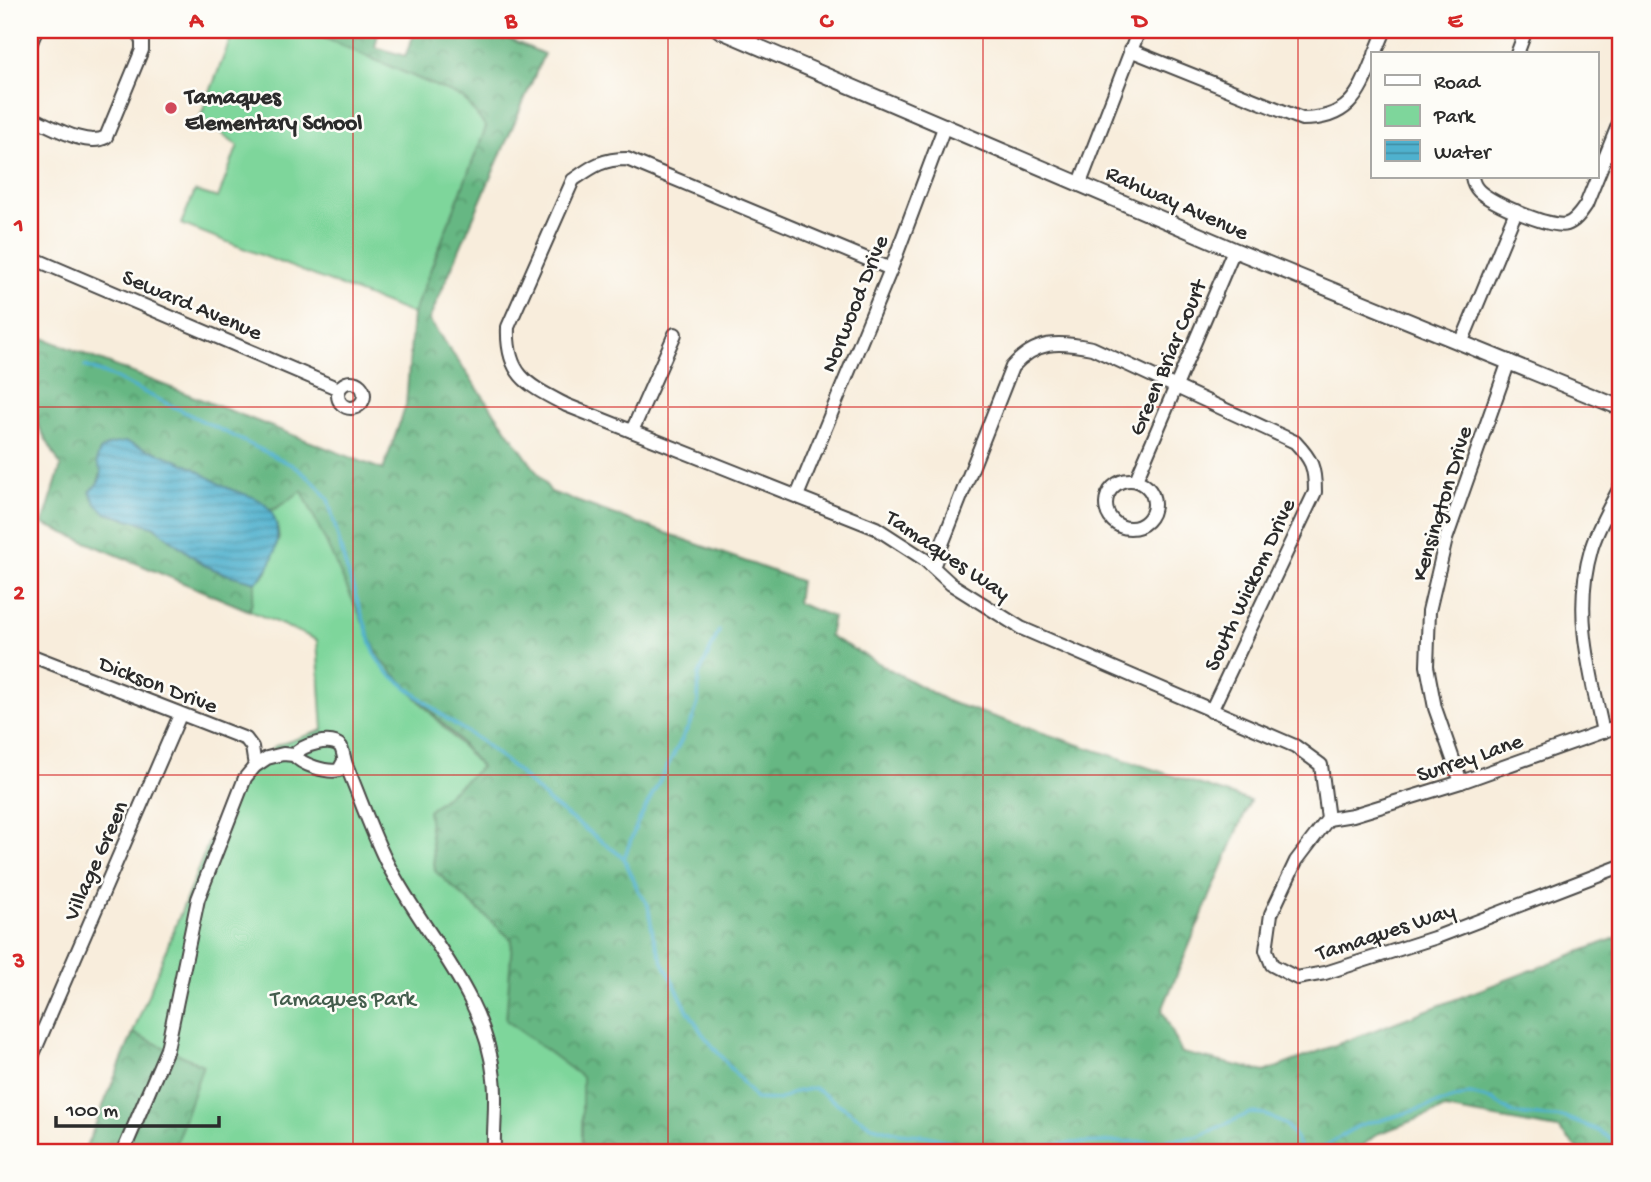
<svg xmlns="http://www.w3.org/2000/svg" width="1651" height="1182" viewBox="0 0 1651 1182" font-family="'Gochi Hand',sans-serif">
  <style>
    .forest { fill: url(#forest-crowns); stroke: #487157; stroke-width: 2 }
    .park { fill: #7ed69b; stroke: #548063; stroke-width: 2 }
    .water { fill: url(#water-rules); stroke: #3d6e7c; stroke-width: 2 }
    .lines { fill: none; stroke-linecap: round; stroke-linejoin: round }
    .stream { stroke: #4fb1ce; stroke-width: 3.5 }
    .minor-casing { stroke: #4a4846; stroke-width: 16 }
    .tertiary-casing { stroke: #4a4846; stroke-width: 18 }
    .minor { stroke: #fff; stroke-width: 12 }
    .tertiary { stroke: #fff; stroke-width: 14 }
    .grid { fill: none; stroke: #d62828; stroke-width: 2; stroke-opacity: 0.55 }
    .poi-dot { fill: #d1495b; stroke: #fdfcf7; stroke-width: 2.5 }
    .labels { text-anchor: middle; stroke-width: 5; stroke-linejoin: round; paint-order: stroke }
    .poi-label { font-size: 23px; font-weight: bold; fill: #2b2b2b; stroke: #fdfcf7; text-anchor: start }
    .street-label { font-size: 23px; fill: #2b2b2b; stroke: #fdfcf7 }
    .park-label { font-size: 23px; fill: #445e4d; stroke: #fdfcf7 }
    .neatline { fill: none; stroke: #d62828; stroke-width: 2.5 }
    .grid-label { font-size: 23px; text-anchor: middle; font-weight: bold; fill: #d62828 }
  </style>
  <defs>
    <pattern id="forest-crowns" width="20" height="18" patternUnits="userSpaceOnUse" patternTransform="scale(1.75)"><rect width="20" height="18" fill="#66b783"/><path d="M2 6a3 3 0 1 1 6 0M12 15a3 3 0 1 1 6 0" fill="none" stroke="#54956b"/></pattern>
    <pattern id="water-rules" width="6" height="5" patternUnits="userSpaceOnUse" patternTransform="scale(1.75)"><rect width="6" height="5" fill="#4fb1ce"/><path d="M0 2.5h6" fill="none" stroke="#4290a7"/></pattern>
  </defs>
  <rect width="100%" height="100%" fill="#fdfcf7"/>
  <filter id="ink" filterUnits="userSpaceOnUse"><feTurbulence type="fractalNoise" baseFrequency=".0143" numOctaves="2"/><feDisplacementMap in="SourceGraphic" scale="14" xChannelSelector="R" yChannelSelector="G"/><feConvolveMatrix kernelMatrix="1 2 1 2 8 2 1 2 1" color-interpolation-filters="sRGB"/></filter>
  <filter id="wash" filterUnits="userSpaceOnUse"><feTurbulence type="fractalNoise" baseFrequency=".00686" numOctaves="4" result="noise"/><feDisplacementMap in="SourceGraphic" scale="28" xChannelSelector="R" yChannelSelector="G"/><feGaussianBlur stdDeviation="1.57" result="paint"/><feColorMatrix in="noise" values="0 0 0 0 0 0 0 0 0 0 0 0 0 0 0 0 0 1.4 0 .05"/><feComposite in="paint" operator="in"/></filter>
  <g filter="url(#wash)">
    <rect width="100%" height="100%" fill="#f8eddc"/>
    <!-- forest -->
    <g class="forest">
      <path d="M306 30H379L375 47 405 56 416 30H488L544 54 429 320 551 492 800 581 797 603 833 617 829 636 949 702 1250 801 1162 1010 1182 1053 1265 1072 1621 936V1152H1581L1558 1129 1445 1109 1377 1134 1355 1152H582L581 1077 506 1020 512 940 435 871 428 811 481 767 456 737 380 659 302 492 275 509 270 510C256 497 241 496 225 487 200 474 182 461 154 452L101 473 98 482 106 513 153 526 204 565 226 574 256 582 250 611 43 524 61 466 30 411V333L383 470 406 405 413 314 486 127 463 98Z"/>
      <path d="M133 1033 203 1065 173 1152H84Z"/>
    </g>
    <!-- park -->
    <g class="park">
      <path d="M234 30H306L463 98 486 127 413 314 181 224 195 191 218 198 238 145 200 118Z"/>
      <path d="M302 491 380 659 481 767 428 811 435 871 512 940 506 1020 582 1077V1152H173L203 1065 133 1033 218 819 255 766 275 746 323 730 317 640 250 611 256 582 266 573 279 538 277 525 270 510 275 509Z"/>
    </g>
    <!-- water -->
    <path class="water" d="M127 442C146 449 165 454 183 463 199 469 211 480 226 487 237 493 250 494 261 501 288 521 278 563 256 582L226 574 204 565 153 526 106 513 96 504 90 492C95 486 102 480 101 472 100 466 97 467 97 461 97 444 115 443 127 442Z"/>
    <g class="lines">
      <!-- stream -->
      <g class="stream">
        <path d="M85 366 113 377 294 466 314 482 328 499 345 564 376 657 386 671 447 719 482 742 517 771 549 802 624 858 638 890 648 905 653 935 662 960 687 1009 702 1033 756 1099 778 1100 795 1092 814 1088 872 1126 898 1133 928 1136 988 1152 1073 1143 1158 1141 1197 1137 1250 1113 1264 1114 1286 1125 1296 1138 1301 1152"/>
        <path d="M624 858 637 824 693 718 698 703 699 675 719 631"/>
        <path d="M1314 1152C1336 1143 1355 1121 1379 1121L1470 1094 1493 1100 1514 1114 1566 1118 1597 1130 1616 1142 1621 1149"/>
      </g>
    </g>
  </g>
  <g filter="url(#ink)">
    <g class="lines">
      <!-- minor casing -->
      <g class="minor-casing">
        <g id="minor">
          <path d="M30 45 36 30"/>
          <path d="M1130 50 1302 119C1347 119 1358 97 1373 59"/>
          <path d="M1375 54 1385 30"/>
          <path d="M1517 54 1526 30"/>
          <path d="M30 117C50 125 86 148 106 137L142 50V42L138 30"/>
          <path d="M1472 177C1473 183 1475 187 1479 191 1492 203 1551 229 1567 224 1576 221 1581 212 1586 205L1621 118"/>
          <path d="M1080 183 1139 30"/>
          <path d="M30 257 339 389"/>
          <path d="M891 269 627 159C602 159 593 166 573 180L508 327C506 376 528 385 566 405L876 528 924 559 951 584 1021 628 1295 746 1321 765 1328 819 1296 861 1271 914 1266 950 1272 965 1297 978 1325 973 1434 938 1621 866"/>
          <path d="M1462 341 1516 211"/>
          <circle cx="351" cy="395" r="13"/>
          <path d="M632 431 675 334"/>
          <circle cx="1130" cy="504" r="24"/>
          <path d="M1136 480 1234 250"/>
          <path d="M797 496 891 269 945 125"/>
          <path d="M933 567 1012 367C1036 340 1058 341 1092 348L1295 442C1312 460 1315 467 1315 492L1211 711"/>
          <path d="M30 655 246 739 252 747 255 766"/>
          <path d="M1603 732C1590 671 1573 612 1591 550 1597 528 1611 506 1621 485"/>
          <path d="M294 755C302 745 331 736 341 747 344 754 344 761 347 767 360 798 371 830 386 861 422 933 486 993 494 1078 497 1102 493 1128 494 1152"/>
          <path d="M1461 782 1435 708 1427 666 1429 611 1446 539 1509 361"/>
          <path d="M1328 819 1353 815 1461 782 1621 725"/>
          <path d="M30 1061 180 715"/>
          <path d="M123 1152 167 1049 198 899 245 778 255 766 267 758 283 754 294 755C302 765 327 773 339 770L344 761"/>
        </g>
      </g>
      <!-- tertiary casing -->
      <g class="tertiary-casing">
        <path id="tertiary" d="M719 30 1234 250 1621 408"/>
      </g>
      <!-- minor -->
      <use href="#minor" class="minor"/>
      <!-- tertiary -->
      <use href="#tertiary" class="tertiary"/>
    </g>
  </g>
  <!-- grid -->
  <path class="grid" d="M353 30V1152M668 30V1152M983 30V1152M1298 30V1152M30 407H1621M30 775H1621"/>
  <!-- markers -->
  <circle class="poi-dot" cx="171" cy="108" r="7"/>
  <g class="labels">
    <!-- poi labels -->
    <g class="poi-label">
      <text x="185" y="103">Tamaques<tspan x="185" dy="26">Elementary School</tspan></text>
    </g>
    <!-- street labels -->
    <g class="street-label">
      <text transform="translate(1178 201) rotate(24)" y="8">Rahway Avenue</text>
      <text transform="translate(193 303) rotate(23)" y="8">Seward Avenue</text>
      <text transform="translate(853 303) rotate(-68)" y="8">Norwood Drive</text>
      <text transform="translate(1166 357) rotate(-67)" y="8">Green Briar Court</text>
      <text transform="translate(1440 503) rotate(-73)" y="8">Kensington Drive</text>
      <text transform="translate(949 554) rotate(34)" y="8">Tamaques Way</text>
      <text transform="translate(1248 584) rotate(-65)" y="8">South Wickom Drive</text>
      <text transform="translate(159 683) rotate(21)" y="8">Dickson Drive</text>
      <text transform="translate(1469 756) rotate(-19)" y="8">Surrey Lane</text>
      <text transform="translate(94 860) rotate(-66)" y="8">Village Green</text>
      <text transform="translate(1385 930) rotate(-18)" y="8">Tamaques Way</text>
    </g>
    <!-- park labels -->
    <g class="park-label">
      <text x="343" y="1005">Tamaques Park</text>
    </g>
  </g>
  <!-- margin -->
  <rect width="1651" height="1182" fill="none" stroke="#fdfcf7" stroke-width="77"/>
  <!-- legend -->
  <rect x="1371" y="52" width="228" height="126" fill="#fdfcf7" stroke="#a9a8a5" stroke-width="2"/>
  <rect x="1385" y="75" width="35" height="10" fill="#ffffff" stroke="#a9a8a5" stroke-width="2"/>
  <text x="1434" y="88" font-size="21" fill="#2b2b2b">Road</text>
  <rect x="1385" y="105" width="35" height="21" fill="#7ed69b" stroke="#a9a8a5" stroke-width="2"/>
  <text x="1434" y="122" font-size="21" fill="#2b2b2b">Park</text>
  <rect x="1385" y="140" width="35" height="21" fill="url(#water-rules)" stroke="#a9a8a5" stroke-width="2"/>
  <text x="1434" y="158" font-size="21" fill="#2b2b2b">Water</text>
  <!-- scale -->
  <path d="M56 1116v10h163v-10" fill="none" stroke="#2b2b2b" stroke-width="3.5"/>
  <text x="66" y="1116" font-size="21" fill="#2b2b2b" stroke="#fdfcf7" stroke-width="5" paint-order="stroke">100 m</text>
  <rect x="38" y="38" width="1574" height="1106" class="neatline"/>
  <g class="grid-label">
    <text x="196" y="27">A</text>
    <text x="511" y="27">B</text>
    <text x="826" y="27">C</text>
    <text x="1140" y="27">D</text>
    <text x="1455" y="27">E</text>
    <text x="19" y="231">1</text>
    <text x="19" y="599">2</text>
    <text x="19" y="967">3</text>
  </g>
</svg>
